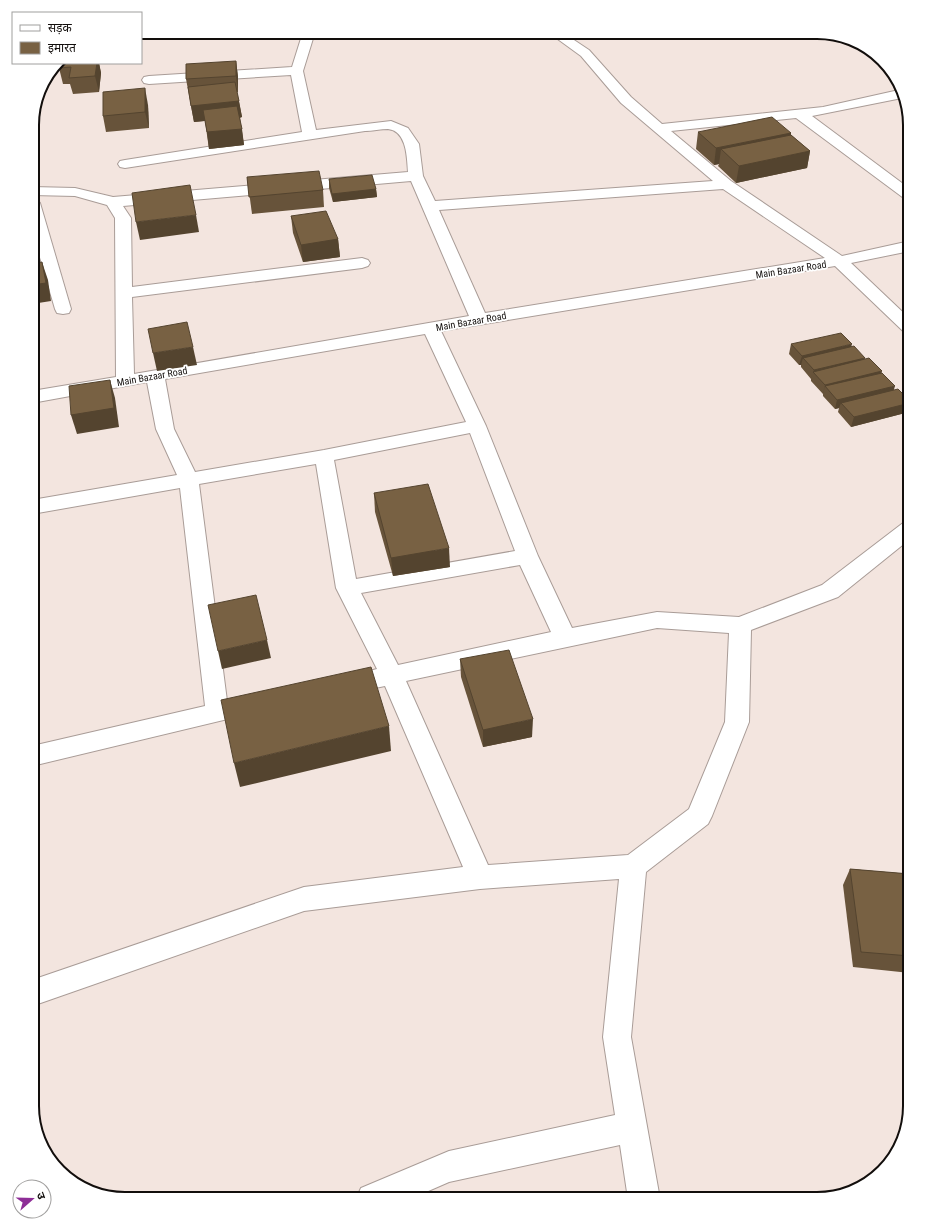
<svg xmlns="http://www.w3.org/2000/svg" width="942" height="1231" viewBox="0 0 942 1231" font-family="'Roboto Condensed','Noto Sans Devanagari',sans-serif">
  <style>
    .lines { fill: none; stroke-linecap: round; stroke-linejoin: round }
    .street-casing { stroke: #a99c97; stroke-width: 2 }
    .street { fill: #fff; fill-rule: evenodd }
    .wall { fill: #67533a }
    .shaded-wall { fill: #54442f }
    .building { fill: #786143; stroke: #54442f }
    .labels { text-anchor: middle; stroke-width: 3.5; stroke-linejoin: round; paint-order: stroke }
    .far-street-label { font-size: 10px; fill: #120e0c; stroke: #fff }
    .rim { fill: none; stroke: #120e0c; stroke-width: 2 }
  </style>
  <rect width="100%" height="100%" fill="#f3e5df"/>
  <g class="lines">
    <!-- street casing -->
    <g class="street-casing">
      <g id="street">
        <path d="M303 32H315L303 71 316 130 391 121 408 128 419 144 423 176 435 201 713 181 621 103 581 56 548 32H562L589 50 631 97 662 124 823 107 899 90 902 98 812 116 910 189V201L905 199 796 118 671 131 731 181 842 256 910 241V251L851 263 910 319V333L904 332 835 266 441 331 486 426 538 556 572 628 657 612 739 617 822 585 903 523 910 521V539L838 597 751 630 749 722 712 816 708 824 646 872 631 1037 660 1199H628L620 1145 449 1182 410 1199H356L361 1188 449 1151 615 1115 603 1037 619 879 480 889 304 911 32 1006V980L304 887 463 867 385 686 346 694 338 691 334 685 338 679 377 669 336 588 316 464 199 484 227 701 253 695 261 697 265 704 261 711 32 766V746L205 706 180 488 32 514V500L177 475 156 429 147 382 32 403V391L116 377 115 218 107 205 75 196 32 195V187L75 188 113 197 408 172C407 158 407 131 388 129 381 129 372 131 365 131L125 168 120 167 118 164 120 161 125 160 302 132 291 75 149 84 144 83 142 80 144 77 149 76 292 67ZM411 181 469 316 134 374 132 297 362 268 368 266 370 263 368 260 362 258 132 287 131 218 123 206ZM723 189 825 258 485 313 439 210ZM425 334 466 422 324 450 195 472 174 429 165 379ZM470 433 515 551 356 579 334 460ZM520 565 551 632 398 665 361 593ZM657 628 729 633 725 722 689 809 628 855 488 865 406 681Z"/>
        <path d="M32 198 37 200 40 203 71 309 69 313 63 314 57 313 55 309 32 230Z"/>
      </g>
    </g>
    <!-- street -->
    <use href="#street" class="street"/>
  </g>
  <!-- wall -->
  <g class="wall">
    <path d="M236 61 238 77V92H237L242 117 240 118 244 145 209 149 205 121 194 122 186 79Z"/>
    <path d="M60 63H99L101 73 99 92 73 94 70 84H63L59 68Z"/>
    <path d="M148 105 149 128 106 132 103 116Z"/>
    <path d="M698 132 791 133V135L810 151 807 168 736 183 718 166 719 164 714 165 696 149Z"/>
    <path d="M247 177 323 190 324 207 252 214Z"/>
    <path d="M329 179 376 189 377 197 333 202 329 188Z"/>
    <path d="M291 216 338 239 340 257 303 262 293 233Z"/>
    <path d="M791 344 851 347 864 360 882 373 893 390 910 401V408L909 412 851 427 838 412 839 408 835 409 823 396V394L811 381V379L801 367V365H799L789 354Z"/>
    <path d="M374 493 450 567 393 576 375 512Z"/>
    <path d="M460 659 532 737 483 747 461 677Z"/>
    <path d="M850 869 910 874V973L853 967 843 885Z"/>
  </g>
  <!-- shaded-wall -->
  <g class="shaded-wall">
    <path d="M236 61 238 77V92L236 76Z"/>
    <path d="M97 63H99L101 73 99 92 95 76Z"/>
    <path d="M145 88 148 105 149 128 145 112Z"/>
    <path d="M239 101 242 117 194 122 191 106Z"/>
    <path d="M242 129 244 145 209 149 207 132Z"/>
    <path d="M791 133 788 150 721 149 719 164 714 165 716 148Z"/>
    <path d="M810 151 807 168 736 183 739 166Z"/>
    <path d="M376 189 377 197 333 202 332 194Z"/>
    <path d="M196 215 199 232 140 240 136 222Z"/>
    <path d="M338 239 340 257 303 262 301 245Z"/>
    <path d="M42 262 48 280 51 301 32 304V285Z"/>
    <path d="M852 344 849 354 803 358 801 365H799L802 356Z"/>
    <path d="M193 347 197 365 157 371 153 353Z"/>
    <path d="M865 358 862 367 813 372 814 370Z"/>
    <path d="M882 371 879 381 825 386 823 394 825 385Z"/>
    <path d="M110 380 115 398 119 427 77 434 71 415Z"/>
    <path d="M895 386 892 396 841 403 839 408 835 409 837 400Z"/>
    <path d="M910 403V408L909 412 851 427 854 417Z"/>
    <path d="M449 548 450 567 393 576 391 558Z"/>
    <path d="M267 640 271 658 222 669 218 651Z"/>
    <path d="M533 719 532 737 483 747V730Z"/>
    <path d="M389 726 391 751 240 787 234 763Z"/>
  </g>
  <!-- building -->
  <g class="building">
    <path d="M236 61V76L186 79V64Z"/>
    <path d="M60 63H97L95 76 69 78 71 67 59 68Z"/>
    <path d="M235 82 239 101 191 106 188 87Z"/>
    <path d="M145 88V112L103 116V92Z"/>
    <path d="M237 106 242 129 207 132 203 110Z"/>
    <path d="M772 117 791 133 716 148 698 132Z"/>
    <path d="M791 135 810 151 739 166 721 149Z"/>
    <path d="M319 171 323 190 249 197 247 177Z"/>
    <path d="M372 175 376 189 332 194 329 179Z"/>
    <path d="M190 185 196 215 136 222 132 193Z"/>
    <path d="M326 211 338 239 301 245 291 216Z"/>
    <path d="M42 262 46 283 32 285V264Z"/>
    <path d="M187 322 193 347 153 353 148 329Z"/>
    <path d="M841 333 852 344 802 356 791 344Z"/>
    <path d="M854 346 865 358 814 370 803 358Z"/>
    <path d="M869 358 882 371 825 385 813 372Z"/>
    <path d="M882 373 895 386 837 400 825 386Z"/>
    <path d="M110 380 114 408 71 415 69 386Z"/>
    <path d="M898 389 910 401V403L854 417 841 403Z"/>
    <path d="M428 484 449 548 391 558 374 493Z"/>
    <path d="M256 595 267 640 218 651 208 605Z"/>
    <path d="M509 650 533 719 483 730 460 659Z"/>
    <path d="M371 667 389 726 234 763 221 700Z"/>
    <path d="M850 869 910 874V956L861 952Z"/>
  </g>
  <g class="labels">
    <!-- far-street labels -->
    <g class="far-street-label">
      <text transform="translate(791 269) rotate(-9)" y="4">Main Bazaar Road</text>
      <text transform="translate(471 321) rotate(-10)" y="4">Main Bazaar Road</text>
      <text transform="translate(152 376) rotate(-10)" y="4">Main Bazaar Road</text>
    </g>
  </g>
  <!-- crop -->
  <path d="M0 0H942V1231H0ZM125 39H817A86 86 0 0 1 903 125V1106A86 86 0 0 1 817 1192H125A86 86 0 0 1 39 1106V125A86 86 0 0 1 125 39Z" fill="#fff" fill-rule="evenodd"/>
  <path class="rim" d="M125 39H817A86 86 0 0 1 903 125V1106A86 86 0 0 1 817 1192H125A86 86 0 0 1 39 1106V125A86 86 0 0 1 125 39Z"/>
  <!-- legend -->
  <rect x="12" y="12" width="130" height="52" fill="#ffffff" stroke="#a09f9e"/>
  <rect x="20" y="25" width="20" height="6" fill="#ffffff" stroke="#a09f9e"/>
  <text x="48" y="32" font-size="12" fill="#120e0c">सड़क</text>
  <rect x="20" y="42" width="20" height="12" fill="#786143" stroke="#a09f9e"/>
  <text x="48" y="52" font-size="12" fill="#120e0c">इमारत</text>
  <!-- north arrow -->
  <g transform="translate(32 1199) rotate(70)"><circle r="19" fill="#ffffff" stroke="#a09f9e"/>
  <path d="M0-3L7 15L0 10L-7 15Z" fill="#8e2e97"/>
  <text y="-6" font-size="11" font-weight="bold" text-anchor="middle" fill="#120e0c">उ</text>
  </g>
</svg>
